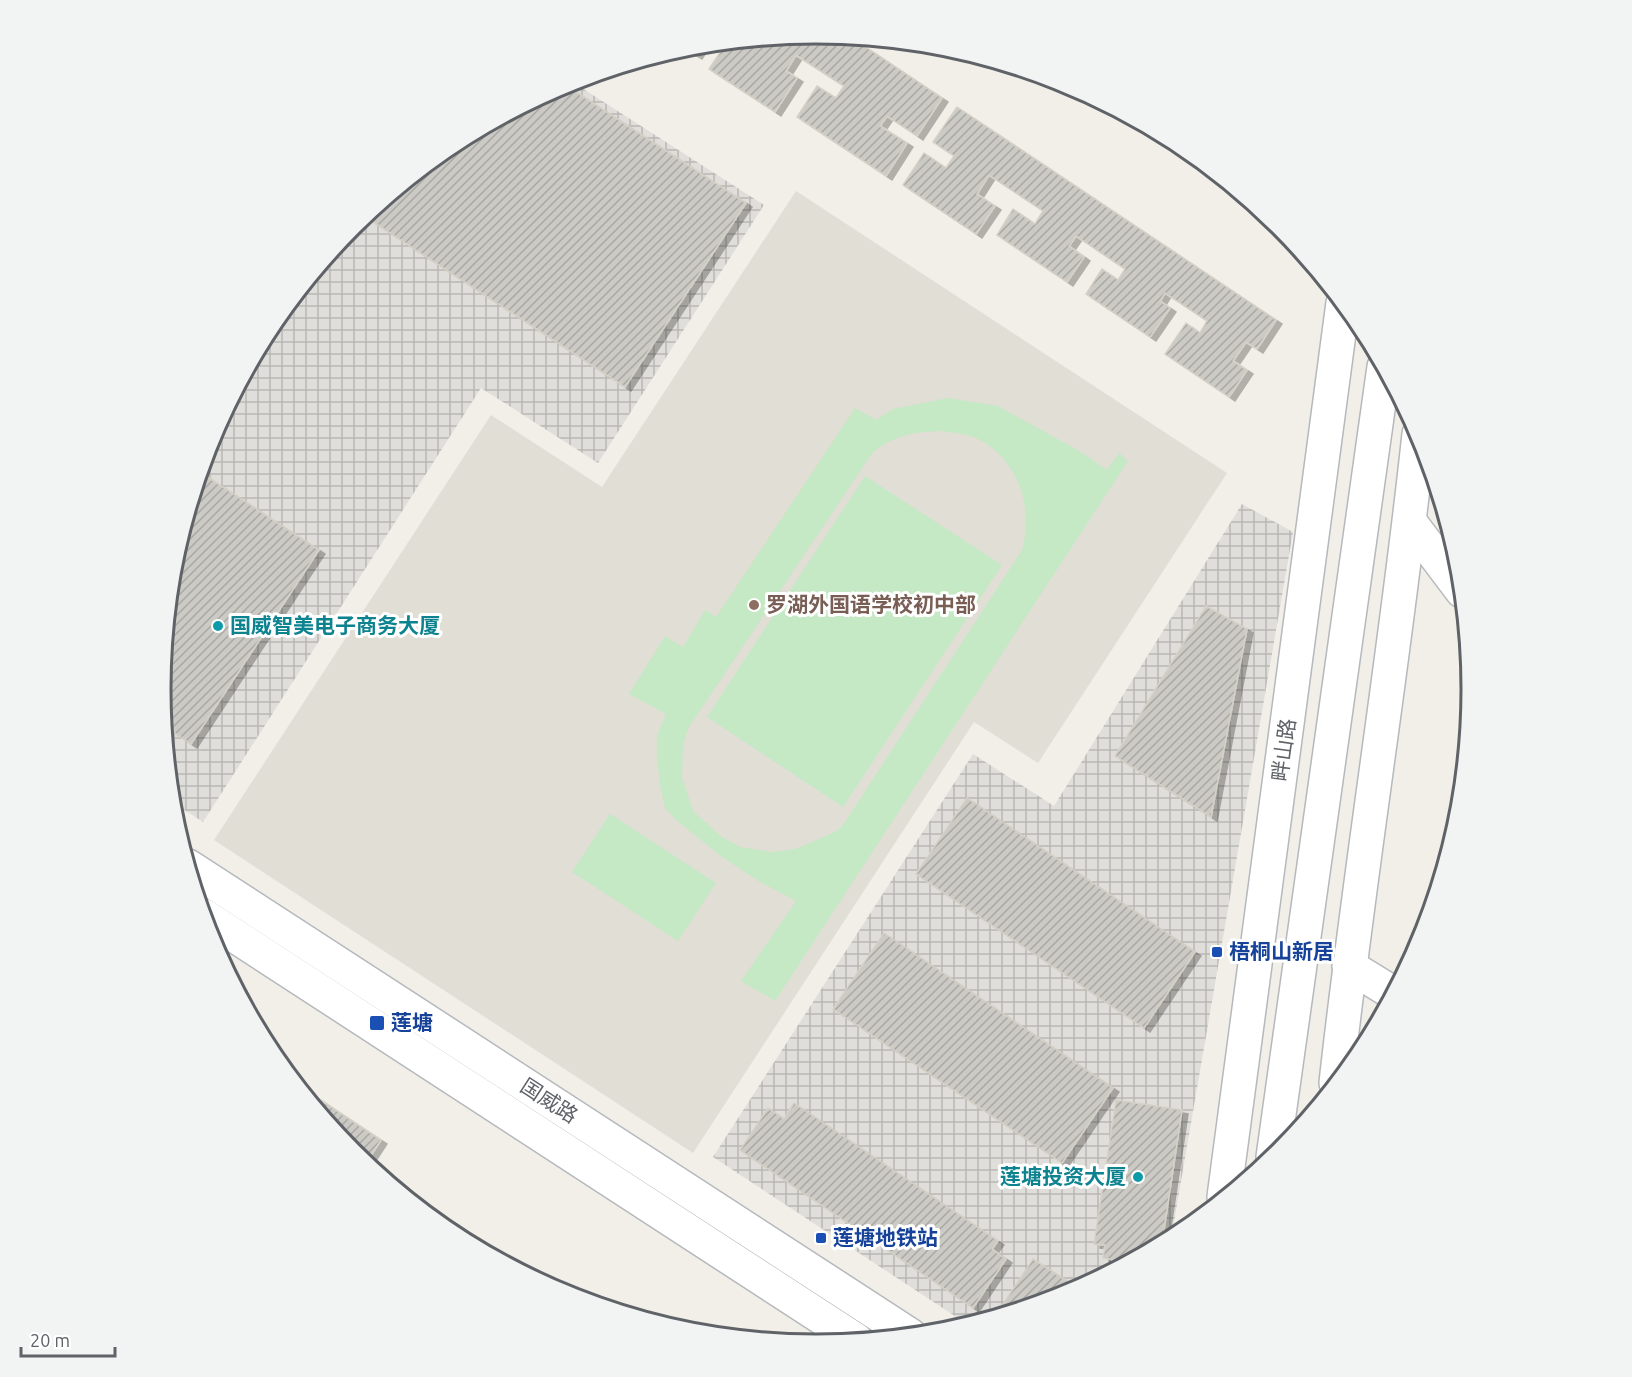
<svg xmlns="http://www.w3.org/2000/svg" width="1632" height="1377" viewBox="0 0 1632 1377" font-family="Ubuntu,'Noto Sans SC',sans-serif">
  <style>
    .industrial { fill: url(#industrial-grid) }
    .education { fill: #e1ded6 }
    .green { fill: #c5e8c5; fill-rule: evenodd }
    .building { fill: url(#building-hatch); stroke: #d6d1c6; stroke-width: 1.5; filter: url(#shadow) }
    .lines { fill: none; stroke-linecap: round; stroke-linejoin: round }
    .minor-casing { stroke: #b5b8bc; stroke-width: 36 }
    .tertiary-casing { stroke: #b5b8bc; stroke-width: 36 }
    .minor { stroke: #fff; stroke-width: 33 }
    .tertiary { stroke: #fff; stroke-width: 33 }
    .education-dot { fill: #8d6e63; stroke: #fff; stroke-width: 2 }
    .culture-dot { fill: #0f9aa8; stroke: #fff; stroke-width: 2 }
    .transit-dot { fill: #1a4fb4; stroke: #fff; stroke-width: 2 }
    .labels { text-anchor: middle; stroke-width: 6; stroke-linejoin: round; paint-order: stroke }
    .education-label { font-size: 21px; font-weight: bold; fill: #785e54; stroke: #fff; text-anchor: start }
    .culture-label { font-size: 21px; font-weight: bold; fill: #0d838f; stroke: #fff; text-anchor: start }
    .street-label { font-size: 21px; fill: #5f6368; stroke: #fff }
    .transit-label { font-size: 21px; font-weight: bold; fill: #164399; stroke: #fff; text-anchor: start }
    .rim { fill: none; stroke: #5f6368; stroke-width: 3 }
  </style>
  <defs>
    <pattern id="industrial-grid" width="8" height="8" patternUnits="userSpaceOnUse" patternTransform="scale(1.5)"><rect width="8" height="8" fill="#e0deda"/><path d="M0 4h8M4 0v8" fill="none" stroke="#b9b8b5"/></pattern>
    <pattern id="building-hatch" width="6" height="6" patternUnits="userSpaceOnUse" patternTransform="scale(1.5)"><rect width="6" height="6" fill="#cccac5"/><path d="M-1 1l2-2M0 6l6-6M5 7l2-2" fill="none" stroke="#a9a8a4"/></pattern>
    <filter id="shadow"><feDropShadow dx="6" dy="4" stdDeviation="0" flood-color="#0004"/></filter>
  </defs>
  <rect width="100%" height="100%" fill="#f1efe8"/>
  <!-- industrial -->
  <g class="industrial">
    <path d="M571 81 764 205 598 463 481 388 203 822 172 802 161 688 173 560 211 437 271 324 353 225 452 143Z"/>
    <path d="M1242 504 1293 532 1171 1239 1067 1294 967 1324 713 1157 973 754 1054 806Z"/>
  </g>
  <!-- education -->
  <path class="education" d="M796 191 1227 473 1038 763 974 722 693 1153 214 840 491 415 602 487Z"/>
  <!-- green -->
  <g class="green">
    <path d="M948 398 998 406 1081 452 1107 470 1119 453 1128 461 775 1001 741 981 796 901 758 881 718 854 676 820 665 808 660 785 657 756V735L666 714 629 694 665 636 683 647 705 610 716 617 855 408 876 420 893 409ZM942 431C956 433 970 434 982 441 1019 462 1034 510 1022 550L845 822 838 830 826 836 795 849 773 852 740 847 722 837 693 811 682 777 683 744 689 727 873 452C895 435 914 432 942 431Z"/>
    <path d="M865 476 1002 565 843 807 707 717Z"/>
    <path d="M610 814 716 883 678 941 572 872Z"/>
  </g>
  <!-- building -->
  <g class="building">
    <path d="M816 33 849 36 942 98 917 136 887 116 880 126 907 143 886 176 797 117 817 86 836 98 844 86 796 55 786 71 797 78 775 112 709 69 727 42Z"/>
    <path d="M703 44 696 55 683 47 688 46Z"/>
    <path d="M564 84 746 203 625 387 364 216 452 143Z"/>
    <path d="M957 107 1276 320 1257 349 1246 342 1233 361 1247 370 1229 397 1165 354 1186 323 1200 333 1207 321 1165 293 1160 301 1170 308 1150 337 1086 294 1102 269 1118 280 1125 269 1076 236 1069 246 1084 257 1067 282 997 235 1013 209 1035 224 1043 211 989 175 977 194 995 206 976 234 903 185 924 153 946 168 954 156 933 142Z"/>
    <path d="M200 472 319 550 191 744 164 726 161 688 173 564 185 546 179 542Z"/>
    <path d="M1206 606 1247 629 1211 817 1115 756Z"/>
    <path d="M967 798 1195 952 1144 1028 916 874Z"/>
    <path d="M884 933 1113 1088 1062 1163 833 1009Z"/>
    <path d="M298 1085 381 1140 366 1163 352 1152Z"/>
    <path d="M1116 1100 1182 1110 1162 1243 1120 1266V1261L1103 1258 1105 1245 1094 1244Z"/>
    <path d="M794 1103 998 1241 992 1249 1006 1259 973 1308 740 1150 768 1108 784 1119Z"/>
    <path d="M1033 1259 1078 1288 1067 1294 995 1316Z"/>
  </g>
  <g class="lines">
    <!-- minor casing -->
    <g class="minor-casing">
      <g id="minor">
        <path d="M1410 522 1462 591"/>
        <path d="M1349 966 1393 993"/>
        <path d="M1336 1083C1360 866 1396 651 1419 434"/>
      </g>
    </g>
    <!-- tertiary casing -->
    <g class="tertiary-casing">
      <g id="tertiary">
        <path d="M188 866 910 1335"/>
        <path d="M203 915 856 1340"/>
        <path d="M1273 1157 1384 367"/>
        <path d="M1224 1197 1343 303"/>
      </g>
    </g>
    <!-- minor -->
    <use href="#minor" class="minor"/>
    <!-- tertiary -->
    <use href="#tertiary" class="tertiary"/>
  </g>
  <!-- markers -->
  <circle class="education-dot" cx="754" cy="605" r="6"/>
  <g class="culture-dot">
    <circle cx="218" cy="626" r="6"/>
    <circle cx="1138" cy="1177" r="6"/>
  </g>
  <g class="transit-dot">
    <rect x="1211" y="946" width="12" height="12" rx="3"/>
    <rect x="369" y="1015" width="16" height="16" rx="3"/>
    <rect x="815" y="1232" width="12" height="12" rx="3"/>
  </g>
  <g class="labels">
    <!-- education labels -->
    <g class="education-label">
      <text x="766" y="612">罗湖外国语学校初中部</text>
    </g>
    <!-- culture labels -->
    <g class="culture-label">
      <text x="230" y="633">国威智美电子商务大厦</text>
      <text x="1126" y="1184" text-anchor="end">莲塘投资大厦</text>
    </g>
    <!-- street labels -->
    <g class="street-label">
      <text transform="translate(1284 750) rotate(-82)" y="7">畔山路</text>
      <text transform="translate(549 1101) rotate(33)" y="7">国威路</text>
    </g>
    <!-- transit labels -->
    <g class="transit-label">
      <text x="1229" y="959">梧桐山新居</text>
      <text x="391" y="1030">莲塘</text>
      <text x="833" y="1245">莲塘地铁站</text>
    </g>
  </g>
  <!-- crop -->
  <path d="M0 0H1632V1377H0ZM171 689a645 645 0 1 1 1290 0a645 645 0 1 1-1290 0Z" fill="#f2f3f3" fill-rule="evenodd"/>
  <path class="rim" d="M171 689a645 645 0 1 1 1290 0a645 645 0 1 1-1290 0Z"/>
  <!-- scale -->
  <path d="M21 1347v9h94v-9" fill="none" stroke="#5f6368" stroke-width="3"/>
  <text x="30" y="1347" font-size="18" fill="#5f6368" stroke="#ffffff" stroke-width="4.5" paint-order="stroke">20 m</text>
</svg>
